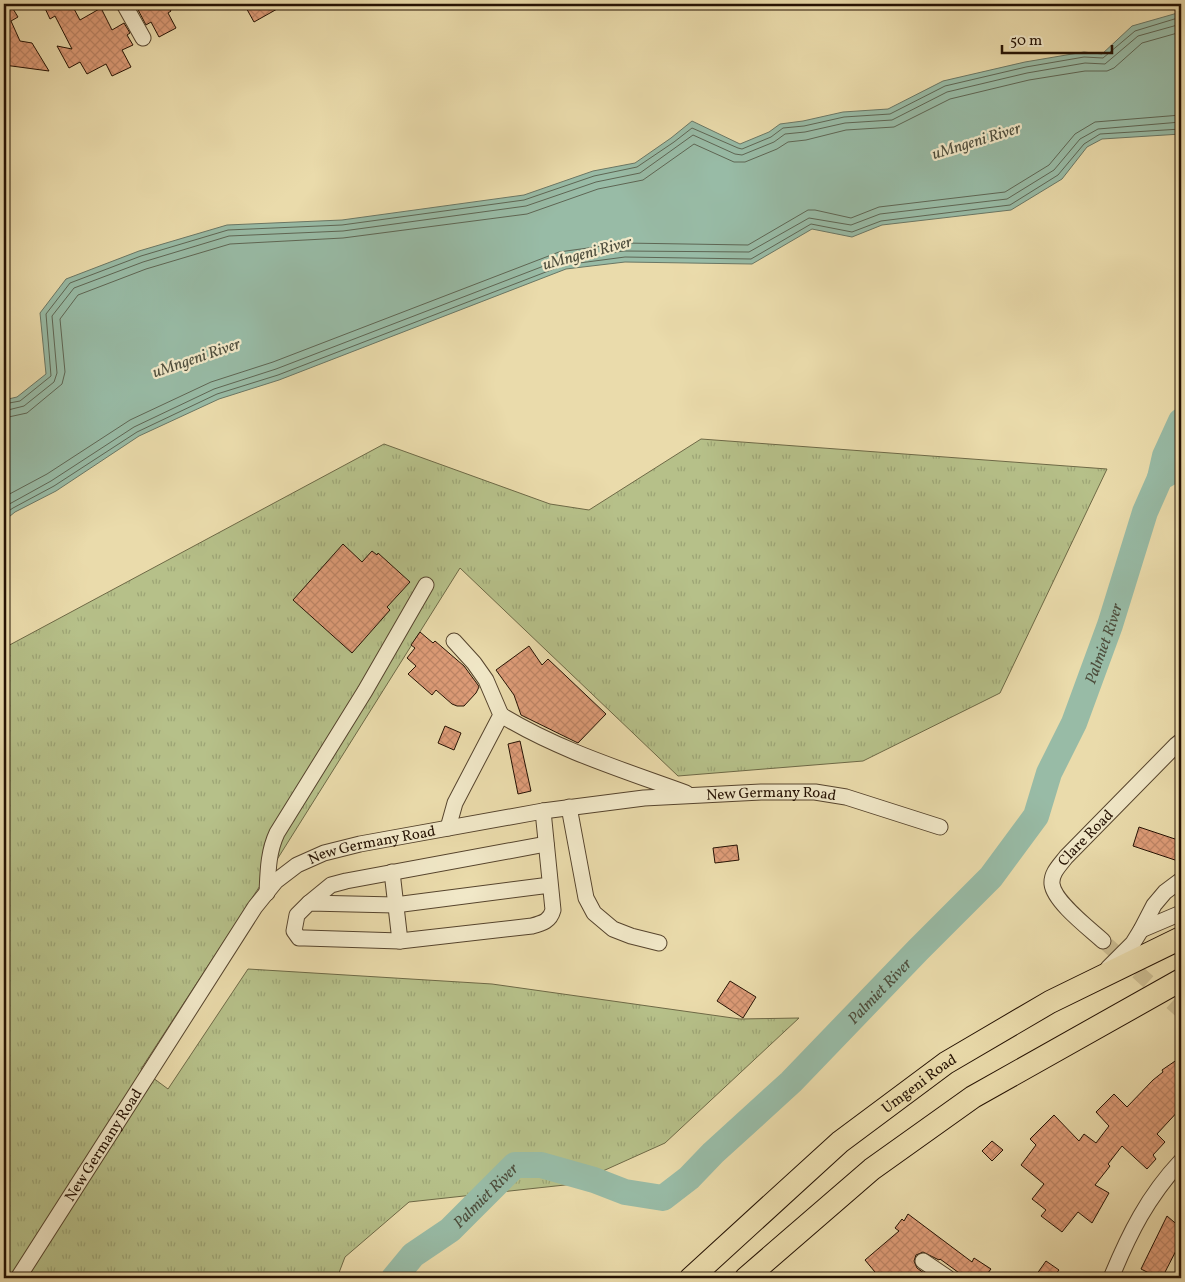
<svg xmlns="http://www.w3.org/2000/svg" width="1185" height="1282" viewBox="0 0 1185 1282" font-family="Vollkorn,serif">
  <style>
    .grass { fill: url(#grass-tufts); stroke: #6e6946 }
    .water { fill: #98bba6; stroke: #6a7765 }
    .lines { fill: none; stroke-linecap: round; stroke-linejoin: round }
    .shore { stroke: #5e6654; stroke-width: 1 }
    .river { stroke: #98bba6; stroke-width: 26 }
    .building { fill: url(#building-cross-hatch); stroke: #251203 }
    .minor-tunnel { stroke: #ccbd92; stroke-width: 15; stroke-dasharray: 15 8; stroke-linecap: butt }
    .minor-casing { stroke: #56442d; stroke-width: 17 }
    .highway-casing { stroke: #251203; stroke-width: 24 }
    .minor { stroke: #f1e8c8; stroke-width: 15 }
    .highway { stroke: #eadbab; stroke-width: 22 }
    .labels { text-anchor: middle; stroke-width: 4.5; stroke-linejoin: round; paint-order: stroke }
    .street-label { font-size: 15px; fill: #251203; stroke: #f1e8c8 }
    .water-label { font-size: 16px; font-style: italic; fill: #4d4d3c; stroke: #f1e8c8 }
  </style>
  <defs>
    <pattern id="grass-tufts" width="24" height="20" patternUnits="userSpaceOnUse" patternTransform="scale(1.25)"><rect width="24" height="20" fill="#b6c089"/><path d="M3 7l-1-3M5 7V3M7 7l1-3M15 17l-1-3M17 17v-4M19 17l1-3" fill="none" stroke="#9ca475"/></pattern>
    <pattern id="building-cross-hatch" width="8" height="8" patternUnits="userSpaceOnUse" patternTransform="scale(1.25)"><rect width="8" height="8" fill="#de9c78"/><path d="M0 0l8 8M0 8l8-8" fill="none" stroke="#be8566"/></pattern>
  </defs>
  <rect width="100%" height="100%" fill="#eadbab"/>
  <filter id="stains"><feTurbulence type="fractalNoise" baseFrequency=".004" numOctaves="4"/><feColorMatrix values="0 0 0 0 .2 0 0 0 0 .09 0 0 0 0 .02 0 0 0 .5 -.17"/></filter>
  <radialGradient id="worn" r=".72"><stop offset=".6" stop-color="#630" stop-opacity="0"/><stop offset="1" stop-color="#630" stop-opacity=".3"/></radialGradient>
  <!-- grass -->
  <path class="grass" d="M701 439 1107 469 1000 693 863 761 678 776 460 568 278 858 141 1069 168 1089 248 969 492 984 740 1019 799 1018 665 1143 574 1184 409 1202 345 1257 337 1278H4V648L384 444 550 504 589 510Z"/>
  <!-- water -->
  <path class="water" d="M1181 12V134L1102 139 1087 147 1062 179 1011 210 882 225 852 237 812 229 752 264 625 262 566 269 279 380 219 399 139 436 56 491 15 512 4 521V400L17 397 46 374 40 313 66 279 139 251 227 225 342 220 524 195 593 171 635 163 671 138 692 121 740 144 769 132 780 124 803 121 843 112 888 109 943 81 1025 62 1084 52 1102 54 1132 26Z"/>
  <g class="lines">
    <!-- shore -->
    <g class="shore">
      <path d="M4 404 20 401 51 376 46 314 70 283 141 256 228 230 342 225 524 200 594 176 637 167 674 142 692 128 738 148 742 149 771 137 783 128 804 126 844 117 890 114 945 86 1026 67 1084 57 1103 58 1135 31 1181 17"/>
      <path d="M4 411 24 406 54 382 57 373 52 316 74 288 143 262 229 236 343 231 526 206 596 182 640 173 693 135 735 154 742 155 774 142 785 134 805 132 845 123 892 120 947 92 1027 73 1085 63 1105 64 1138 36 1181 24"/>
      <path d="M4 418 27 413 62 384 65 372 60 319 78 295 146 269 230 244 343 238 527 214 598 189 643 180 694 144 734 162H745L777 149 788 142 806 140 846 130 894 127 950 99 1029 80 1085 71H1107L1114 68 1142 43 1181 32"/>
      <path d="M4 497 47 474 130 420 211 382 273 362 559 252 624 243 748 245 808 210H815L851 218 879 207 1005 192 1049 165 1075 134 1095 122 1181 115"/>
      <path d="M4 507 51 481 134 427 214 389 276 369 562 259 624 251 749 252 809 218 851 225 880 214 1007 199 1054 170 1080 139 1098 129 1181 122"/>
      <path d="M4 514 13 508 54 486 137 432 217 394 278 375 564 265 625 257 751 259 811 224 852 232 881 221 1010 205 1058 175 1084 144 1100 134 1181 129"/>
    </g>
    <!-- river -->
    <g class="river">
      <path d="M1160 478 1165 456 1181 421"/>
      <path id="s1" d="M394 1278 413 1255 450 1230 515 1165H541L594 1180 625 1192 663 1198 689 1178 713 1153 791 1082 918 950 991 877 1036 816 1049 773 1074 723 1110 625 1145 512 1160 478 1181 466"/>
    </g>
  </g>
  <!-- building -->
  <g class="building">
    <path d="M4 4H10L18 17 11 21 20 41 32 43 49 71 4 65Z"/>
    <path d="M43 4H79L73 7 80 20 101 8 112 30 124 23 130 33 127 35 133 45 122 50 131 67 112 76 106 64 87 74 80 62 69 68 57 46 72 49 55 16 50 19Z"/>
    <path d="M135 4H167L171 11 168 13 176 28 159 37 151 22 146 25Z"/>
    <path d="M244 4H286L254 22Z"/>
    <path d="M343 544 362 562 372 551 377 555 378 553 410 582 387 607 390 610 352 653 293 600Z"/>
    <path d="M420 632 433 643 435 641 464 666 478 685 479 687 476 693 464 706H457L452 704 436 690 432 695 408 674 416 666 407 658 415 648 411 645Z"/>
    <path d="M529 646 542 665 548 659 606 714 578 743 521 715 514 695 496 670Z"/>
    <path d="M445 726 461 733 454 750 438 743Z"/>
    <path d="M520 741 531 791 518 794 508 744Z"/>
    <path d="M1139 827 1181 841V862L1133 846Z"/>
    <path d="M737 845 739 860 715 863 713 848Z"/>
    <path d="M730 981 756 997 743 1018 717 1001Z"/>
    <path d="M1181 1057V1108L1157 1134 1165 1142 1153 1155 1156 1159 1147 1169 1122 1146 1108 1164 1110 1166 1095 1185 1109 1193 1092 1223 1078 1212 1062 1232 1041 1216 1046 1210 1032 1199 1044 1184 1021 1165 1036 1145 1030 1139 1054 1115 1079 1141 1084 1134 1096 1143 1109 1126 1096 1112 1114 1094 1127 1107 1153 1080 1163 1072 1162 1070Z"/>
    <path d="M992 1141 1003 1150 992 1161 982 1151Z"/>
    <path d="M908 1214 972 1262 974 1258 991 1269 984 1278H966L940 1259 939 1260 923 1252 916 1255 914 1261 917 1268 928 1276 927 1278H880L865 1260 899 1231 895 1228 902 1219 904 1221Z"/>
    <path d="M1167 1216 1181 1228V1241L1162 1278H1159L1141 1269Z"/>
    <path d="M1046 1261 1059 1270 1053 1278H1034Z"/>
  </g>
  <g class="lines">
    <!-- minor-tunnel -->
    <path class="minor-tunnel" d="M1103 941 1181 1011"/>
    <!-- minor casing -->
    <g class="minor-casing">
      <g id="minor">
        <path d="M124 4 143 38"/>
        <path d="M501 715C558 750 623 770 686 793"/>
        <path d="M569 807 586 898 594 913 613 929 631 936 659 943"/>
        <path d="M543 811 553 910C550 921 543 923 532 926L400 941 305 938H299L294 931 297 915 309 903 395 905 550 885"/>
        <path d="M448 828 455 803 501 715 486 680 474 663 454 641"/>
        <path d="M392 872 400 941"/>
        <path d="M267 893C268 872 268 852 277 833L365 691 426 585"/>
        <path d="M309 903 331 885 346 881 546 844"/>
        <path d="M1141 930 1181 913"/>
        <path id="s2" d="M1103 941C1090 929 1054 902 1052 884 1051 873 1060 865 1066 857L1176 745 1181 741"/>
        <path d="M1108 968 1133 943 1141 930 1154 905 1165 892 1181 880"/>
        <path d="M923 1261 948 1278"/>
        <path id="s3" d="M18 1278 255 907 276 881 297 865 324 853 360 844 543 811 644 798 761 792H815L846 797 940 827"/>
        <path d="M1111 1278C1129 1234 1148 1196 1181 1161"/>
      </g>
    </g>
    <!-- highway casing -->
    <g class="highway-casing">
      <g id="highway">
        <path id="s4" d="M691 1278 840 1142 946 1063 1050 1002 1181 938"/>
        <path d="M746 1278 872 1169 973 1097 1181 980"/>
      </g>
    </g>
    <!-- minor -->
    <use href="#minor" class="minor"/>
    <!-- highway -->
    <use href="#highway" class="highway"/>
  </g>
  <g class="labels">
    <!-- street labels -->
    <g class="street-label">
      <text dy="5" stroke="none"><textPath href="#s3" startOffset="982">New Germany Road</textPath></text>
      <text dy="5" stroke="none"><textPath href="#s2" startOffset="136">Clare Road</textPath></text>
      <text dy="5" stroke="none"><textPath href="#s3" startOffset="578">New Germany Road</textPath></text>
      <text dy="5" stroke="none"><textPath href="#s4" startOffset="300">Umgeni Road</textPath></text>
      <text dy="5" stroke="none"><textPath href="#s3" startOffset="158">New Germany Road</textPath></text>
    </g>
    <!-- water labels -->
    <g class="water-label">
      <text transform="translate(976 140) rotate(-17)" y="6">uMngeni River</text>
      <text transform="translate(587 252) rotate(-15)" y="6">uMngeni River</text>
      <text transform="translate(196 357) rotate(-19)" y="6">uMngeni River</text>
      <text dy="6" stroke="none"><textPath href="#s1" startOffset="1040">Palmiet River</textPath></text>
      <text dy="6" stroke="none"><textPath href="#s1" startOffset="619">Palmiet River</textPath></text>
      <text dy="6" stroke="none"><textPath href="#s1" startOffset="124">Palmiet River</textPath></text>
    </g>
  </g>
  <!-- margin -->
  <rect width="1185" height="1282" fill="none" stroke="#eadbab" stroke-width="20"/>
  <rect x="5" y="5" width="1175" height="1272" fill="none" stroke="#251203" stroke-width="2.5"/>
  <rect x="10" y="10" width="1165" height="1262" fill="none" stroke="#251203"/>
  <!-- scale -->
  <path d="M1002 45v8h110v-8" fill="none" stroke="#251203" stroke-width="2.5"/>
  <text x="1010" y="45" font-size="15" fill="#251203" stroke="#f1e8c8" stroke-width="4" paint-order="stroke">50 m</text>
  <rect width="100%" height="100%" filter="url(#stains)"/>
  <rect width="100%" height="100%" fill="url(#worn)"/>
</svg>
